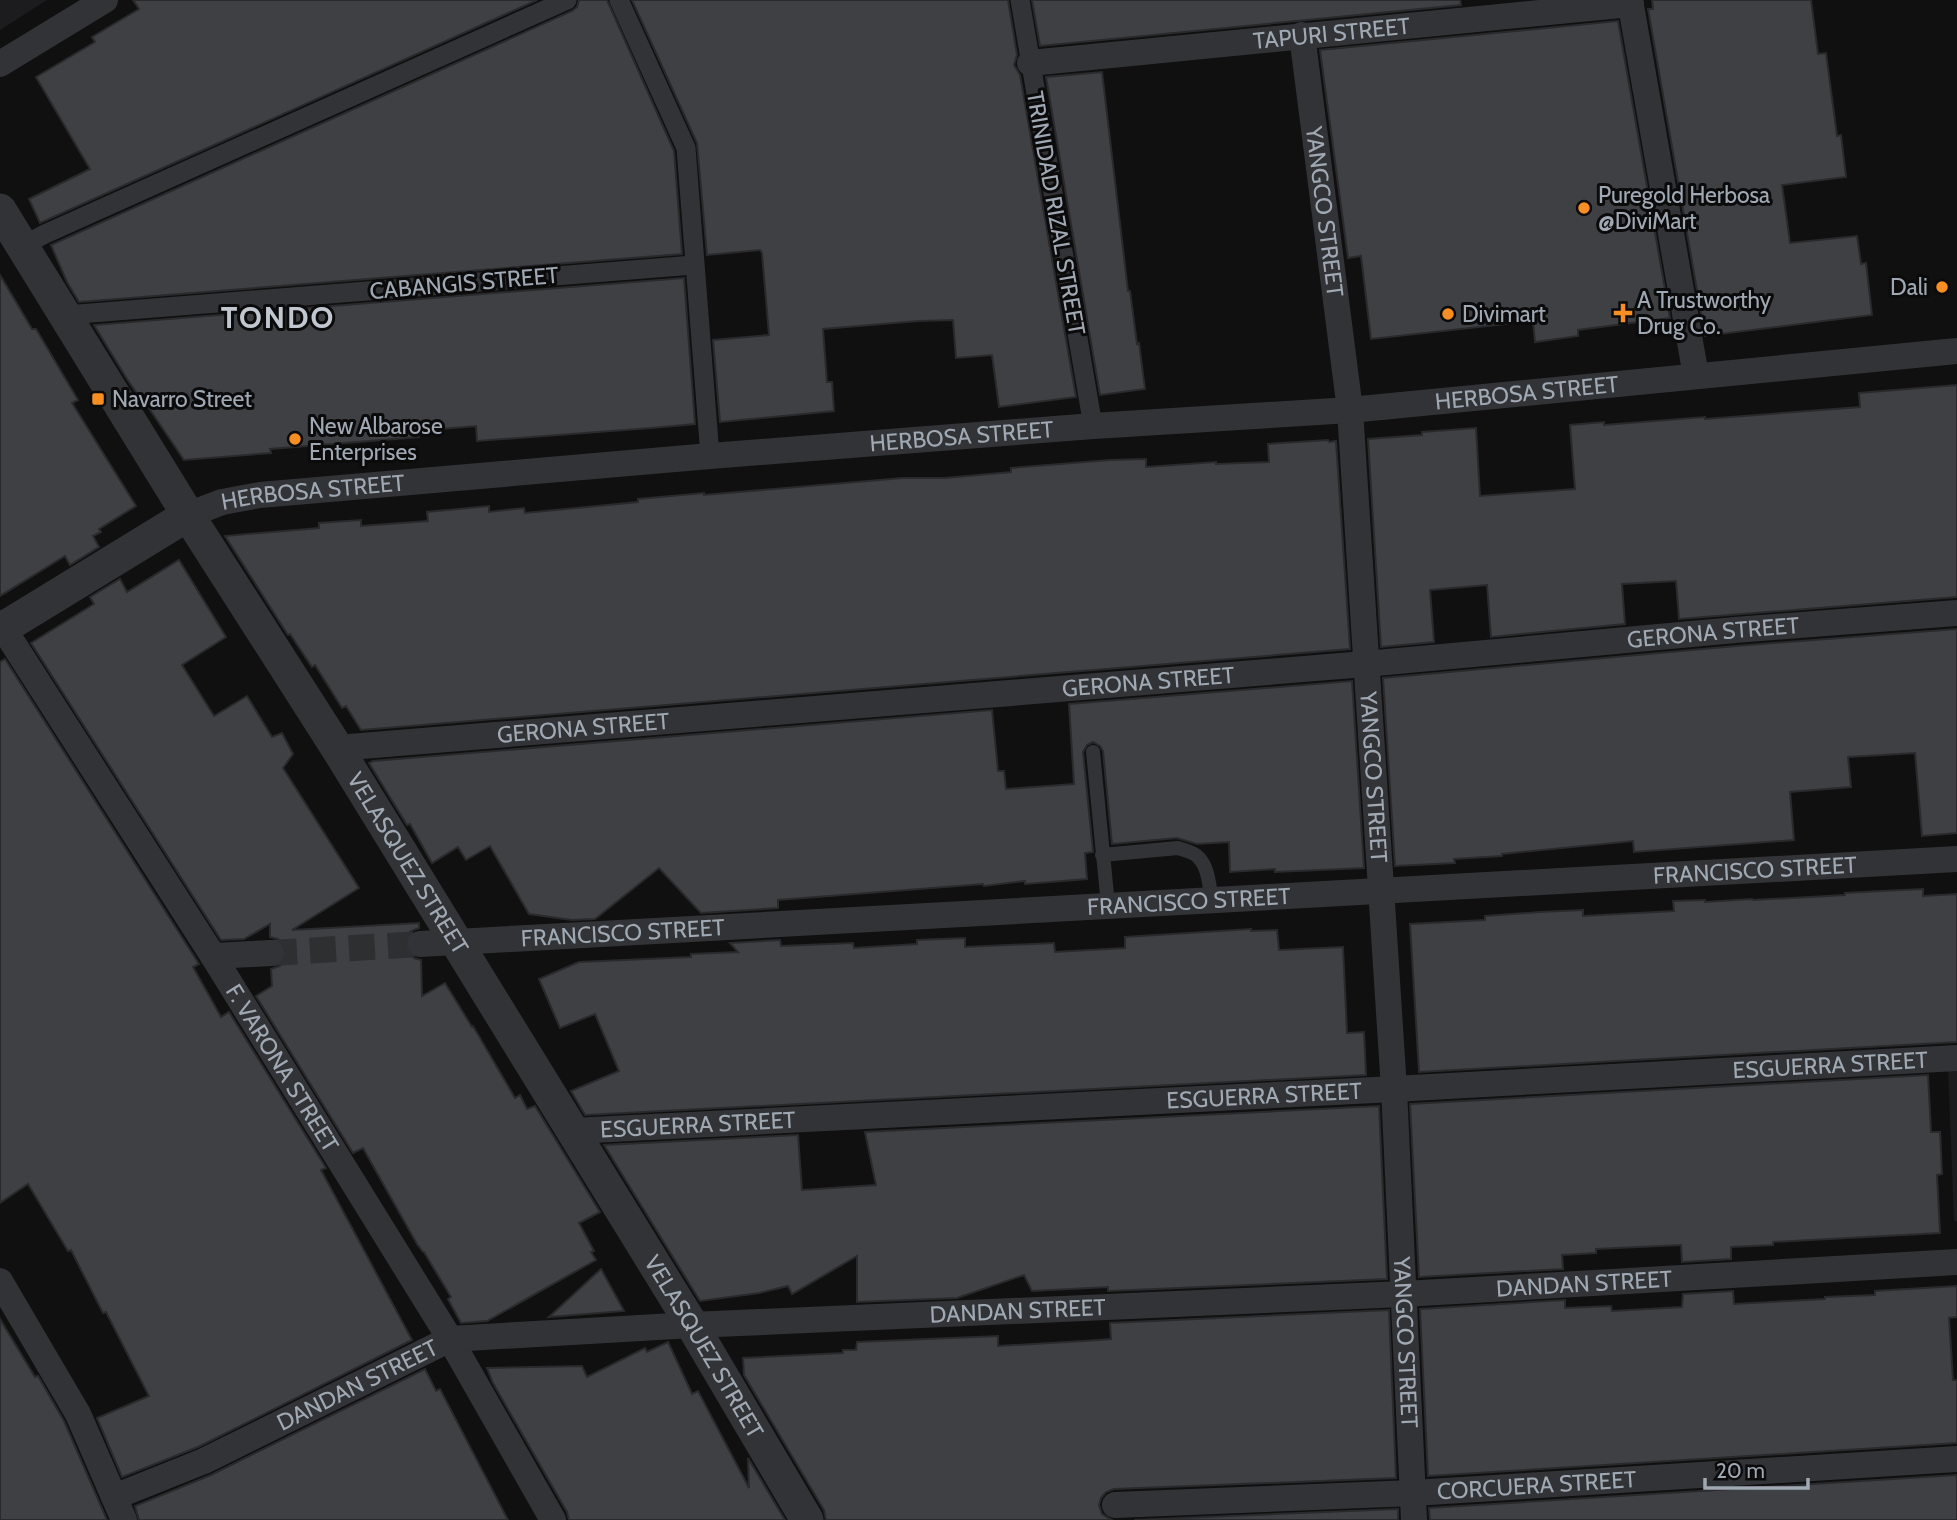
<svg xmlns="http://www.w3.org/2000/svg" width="1957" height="1520" viewBox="0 0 1957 1520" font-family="Cabin,sans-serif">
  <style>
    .built { fill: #1c1c1e }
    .building { fill: #3e4044; stroke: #2a2a2d; stroke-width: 2 }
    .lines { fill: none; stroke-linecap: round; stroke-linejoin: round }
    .minor-tunnel { stroke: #2d2f31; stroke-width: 26; stroke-dasharray: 26 13; stroke-linecap: butt }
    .service { stroke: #313336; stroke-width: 14 }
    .pedestrian { stroke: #313336; stroke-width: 19 }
    .minor { stroke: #313336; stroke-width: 26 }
    .tertiary { stroke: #313336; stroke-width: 33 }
    .poi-dot { fill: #f68e23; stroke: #0b0b0c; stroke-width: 2.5 }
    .labels { text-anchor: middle; stroke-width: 6; stroke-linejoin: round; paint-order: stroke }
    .street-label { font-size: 23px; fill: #a0a9b3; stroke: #0b0b0c }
    .poi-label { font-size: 23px; fill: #a0a9b3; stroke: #0b0b0c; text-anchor: start }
    .district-label { font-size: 30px; font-weight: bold; letter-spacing: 2px; fill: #c1c7cf; stroke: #0b0b0c }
  </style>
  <rect width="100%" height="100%" fill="#101011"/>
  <!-- built -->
  <g class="built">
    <path d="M0 0H47L0 30Z"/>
    <path d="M1948 1067H1957V1221H1954Z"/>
  </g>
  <!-- building -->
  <g class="building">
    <path d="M133 0H537L40 223 29 199 90 169 36 77 95 42 92 37 139 9Z"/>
    <path d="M579 0H607L674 151 682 254 79 302 67 282 51 245 572 11 577 7Z"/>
    <path d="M632 0H1008L1017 55 1014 65 1020 75 1076 397 999 407 992 355 956 358 953 320 918 321 823 329 827 382H832L834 411 720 422 713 340 769 335 762 253 760 250 707 255 697 143Z"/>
    <path d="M1032 0H1460L1461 5 1040 46Z"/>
    <path d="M1652 0H1811L1818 54 1826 53 1837 136 1841 135 1846 177 1782 185 1790 243 1857 236 1861 264 1866 263 1872 315 1705 336 1648 9H1653Z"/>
    <path d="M1618 21 1670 318 1578 330V336L1535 342 1533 321 1371 339 1361 256 1348 258 1320 50Z"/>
    <path d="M1102 72 1128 291H1130L1137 344 1139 343 1145 389 1100 395 1046 77Z"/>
    <path d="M0 275 32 329H36L78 400 72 403 136 506 99 529 101 532 93 536 99 547 70 565 65 556 0 596Z"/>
    <path d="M684 278 695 424 651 428 477 441 476 426 418 431 419 437 270 449 271 453 184 460 142 398H140L127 379 94 325Z"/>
    <path d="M1957 385V597L1679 619 1676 581 1622 584 1625 624 1491 637 1487 585 1430 590 1434 642 1381 647 1368 439 1422 435V432L1476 428 1480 496 1575 489 1570 425 1604 422V425L1705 417V419L1860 407 1859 393Z"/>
    <path d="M1328 440 1329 442 1336 441 1350 649 361 730 346 706 342 708 315 665 312 667 290 634 288 635 225 536 319 528V523L361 520V526L428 521 427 512 489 506V512L524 508 525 513 638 502V499L704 493V495L903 478H945L1011 472V468L1110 460 1146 459V467L1216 462V464L1269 462 1268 444Z"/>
    <path d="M179 560 226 637 182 665 214 716 247 696 272 737 282 733 293 754 283 768 359 888 292 930 419 923V928L411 931 406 936 404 944 407 953 414 958 421 960 422 996 445 983 472 1027 473 1026 515 1098 520 1095 527 1109 535 1106 600 1212 579 1223 594 1251 591 1252 596 1260 487 1321 461 1323 448 1299 451 1297 424 1252H423L417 1244 363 1148 353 1153 256 996 272 986 271 969 280 966 285 960 287 952 284 944 278 939 270 937V924L244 939 221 940 31 643 94 604 90 597 120 579 127 592Z"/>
    <path d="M1957 629V833L1922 836 1915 753 1848 757 1851 787 1790 792 1794 840 1634 852 1633 841 1502 854V856L1454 859 1455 863 1395 866 1383 678 1736 646Z"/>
    <path d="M5 659 199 964 193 967 221 1017 229 1012 326 1168 321 1170 412 1340 198 1447 122 1477 97 1418 149 1396 106 1312 103 1313 71 1250 68 1251 28 1184 0 1203V662Z"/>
    <path d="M1352 681 1364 868 1275 872V869L1230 872 1229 842 1197 844 1177 838 1112 844 1103 751 1100 746 1093 742 1087 745 1083 752 1093 852 1085 853 1087 879 1025 884V881L984 886 983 884 778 900V908L701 913 659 868 595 919 572 920 529 914 490 846 466 860 458 847 432 863 410 824 407 825 369 763 373 761 992 710 998 771H1004L1006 789 1074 784 1069 704Z"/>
    <path d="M1923 889V896L1957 894V1042L1419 1072 1410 924 1485 920V916L1540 912 1583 910V916L1674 911 1673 901 1705 900V902L1752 899 1753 900 1845 895V893L1882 891Z"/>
    <path d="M1251 929V931L1277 930 1279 950 1343 947 1347 1033 1364 1032 1366 1075 585 1115 571 1091 619 1071 595 1014 560 1028 539 979 579 962 691 957V954L738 952 730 943 780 940 781 946 853 943 854 948 917 944V940L965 938V947L1054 943 1055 952 1125 948V937Z"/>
    <path d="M1928 1075 1931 1132H1940L1942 1174 1937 1175 1940 1233 1773 1242V1245L1731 1247V1259L1682 1262 1681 1245 1596 1249V1253L1562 1255 1563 1269 1419 1277 1410 1104Z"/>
    <path d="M1379 1106 1387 1279 1108 1291V1287L1032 1291 1024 1275 957 1298 857 1302V1256L792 1294 788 1286 759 1293 700 1301 604 1145 798 1135 802 1190 876 1185 865 1132Z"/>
    <path d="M601 1269 624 1311 549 1317Z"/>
    <path d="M1957 1286V1317L1949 1318 1953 1380H1957V1443L1428 1476 1420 1309 1565 1300V1308L1611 1306 1612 1311 1682 1307 1683 1294 1733 1291 1734 1304 1825 1299V1297L1875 1295V1291Z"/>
    <path d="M1389 1310 1396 1478 1114 1489 1106 1492 1101 1498 1099 1505 1102 1514 1112 1520H826L824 1510 744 1375 743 1358 843 1353V1350H856L857 1342 998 1336V1346L1084 1341 1111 1339 1110 1323Z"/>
    <path d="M0 1319 35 1377 38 1376 64 1421 107 1520H0Z"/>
    <path d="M668 1342 692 1394 698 1391 749 1488 748 1458 785 1520H569L567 1512 493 1383 487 1368 582 1366 587 1377 645 1348 647 1352Z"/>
    <path d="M425 1369 436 1391 440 1389 508 1520H139L135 1506 211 1475Z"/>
    <path d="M1957 1475V1520H1430L1429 1508Z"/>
    <path d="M1398 1509V1520H1134Z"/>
  </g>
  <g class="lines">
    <!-- minor-tunnel -->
    <path class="minor-tunnel" d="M271 953 420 944"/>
    <!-- service -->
    <g class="service">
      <path d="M1093 752 1108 905"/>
      <path d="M1102 855 1178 848C1184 850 1194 852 1198 857 1209 867 1209 887 1212 900"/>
    </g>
    <!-- pedestrian -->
    <g class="pedestrian">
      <path d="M619 0 686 148 710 456"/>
      <path d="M1020 0 1093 426"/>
      <path d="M22 246 45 234 567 0"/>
      <path d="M66 315 694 265"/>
    </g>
    <!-- minor -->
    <g class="minor">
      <path d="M1630 0 1696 376"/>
      <path id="s1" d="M1302 35 1350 410 1394 1089 1414 1520"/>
      <path id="s2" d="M1030 63 1631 4"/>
      <path d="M0 64 105 0"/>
      <path id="s3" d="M188 515 222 502 260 495 710 456 1093 426 1350 410 1957 351"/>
      <path id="s4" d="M0 623 213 956 361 1195 450 1339 553 1520"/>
      <path id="s5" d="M337 748 1365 664 1735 630 1957 613"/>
      <path id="s6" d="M420 944 1957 859"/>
      <path d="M213 956 271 953"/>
      <path id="s7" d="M572 1131 1394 1089 1957 1058"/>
      <path d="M0 1281 78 1414 124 1520"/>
      <path id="s8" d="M114 1497 204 1461 450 1339 692 1325 1404 1294 1957 1262"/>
      <path id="s9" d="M1115 1505 1413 1493 1957 1459"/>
    </g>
    <!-- tertiary -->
    <g class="tertiary">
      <path id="s10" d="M0 210 188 515 337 748 692 1325 807 1520"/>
      <path d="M0 630 188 515"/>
    </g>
  </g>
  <!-- markers -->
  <g class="poi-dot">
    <circle cx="1584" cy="208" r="7"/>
    <circle cx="1942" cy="287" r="7"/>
    <path d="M1619.5 302.5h7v7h7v7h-7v7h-7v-7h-7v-7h7z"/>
    <circle cx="1448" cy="314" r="7"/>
    <rect x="91" y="392" width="14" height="14" rx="3.5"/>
    <circle cx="295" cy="439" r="7"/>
  </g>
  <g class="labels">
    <!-- street labels -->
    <g class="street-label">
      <text dy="8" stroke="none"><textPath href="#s2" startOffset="303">TAPURI STREET</textPath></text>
      <text dy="8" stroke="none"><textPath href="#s1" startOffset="178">YANGCO STREET</textPath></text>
      <text transform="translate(1056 213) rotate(80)" y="8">TRINIDAD RIZAL STREET</text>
      <text transform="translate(464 283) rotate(-5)" y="8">CABANGIS STREET</text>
      <text dy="8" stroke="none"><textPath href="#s3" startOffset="1346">HERBOSA STREET</textPath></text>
      <text dy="8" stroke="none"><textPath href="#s3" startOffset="779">HERBOSA STREET</textPath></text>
      <text dy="8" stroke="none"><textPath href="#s3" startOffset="128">HERBOSA STREET</textPath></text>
      <text dy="8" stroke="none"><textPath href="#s5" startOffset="1381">GERONA STREET</textPath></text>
      <text dy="8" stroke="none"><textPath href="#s5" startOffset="814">GERONA STREET</textPath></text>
      <text dy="8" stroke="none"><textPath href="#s5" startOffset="247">GERONA STREET</textPath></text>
      <text dy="8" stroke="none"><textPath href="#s1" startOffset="746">YANGCO STREET</textPath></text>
      <text dy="8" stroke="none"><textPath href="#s10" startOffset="770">VELASQUEZ STREET</textPath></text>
      <text dy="8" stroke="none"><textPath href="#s6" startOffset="1337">FRANCISCO STREET</textPath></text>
      <text dy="8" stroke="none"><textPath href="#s6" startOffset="770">FRANCISCO STREET</textPath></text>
      <text dy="8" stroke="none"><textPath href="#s6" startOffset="203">FRANCISCO STREET</textPath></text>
      <text dy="8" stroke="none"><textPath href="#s7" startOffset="1260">ESGUERRA STREET</textPath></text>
      <text dy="8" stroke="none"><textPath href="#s4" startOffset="527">F. VARONA STREET</textPath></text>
      <text dy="8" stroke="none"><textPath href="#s7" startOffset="693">ESGUERRA STREET</textPath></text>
      <text dy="8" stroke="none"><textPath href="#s7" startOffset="126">ESGUERRA STREET</textPath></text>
      <text dy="8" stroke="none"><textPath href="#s8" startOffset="1507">DANDAN STREET</textPath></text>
      <text dy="8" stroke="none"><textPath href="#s8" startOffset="940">DANDAN STREET</textPath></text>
      <text dy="8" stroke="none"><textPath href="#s1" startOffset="1312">YANGCO STREET</textPath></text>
      <text dy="8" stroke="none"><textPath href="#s10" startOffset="1337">VELASQUEZ STREET</textPath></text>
      <text dy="8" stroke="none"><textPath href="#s8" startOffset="268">DANDAN STREET</textPath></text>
      <text dy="8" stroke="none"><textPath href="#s9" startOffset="422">CORCUERA STREET</textPath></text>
    </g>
    <!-- poi labels -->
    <g class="poi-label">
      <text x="1598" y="203">Puregold Herbosa<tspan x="1598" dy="26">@DiviMart</tspan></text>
      <text x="1928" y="295" text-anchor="end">Dali</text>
      <text x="1637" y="308">A Trustworthy<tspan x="1637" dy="26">Drug Co.</tspan></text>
      <text x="1462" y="322">Divimart</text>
      <text x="112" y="407">Navarro Street</text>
      <text x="309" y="434">New Albarose<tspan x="309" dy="26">Enterprises</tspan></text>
    </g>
    <!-- district labels -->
    <g class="district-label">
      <text x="278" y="328">TONDO</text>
    </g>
  </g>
  <!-- scale -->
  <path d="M1705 1478v10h103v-10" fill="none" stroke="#a0a9b3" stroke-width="3.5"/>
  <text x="1716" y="1478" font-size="21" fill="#a0a9b3" stroke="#0b0b0c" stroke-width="5" paint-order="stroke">20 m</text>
</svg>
